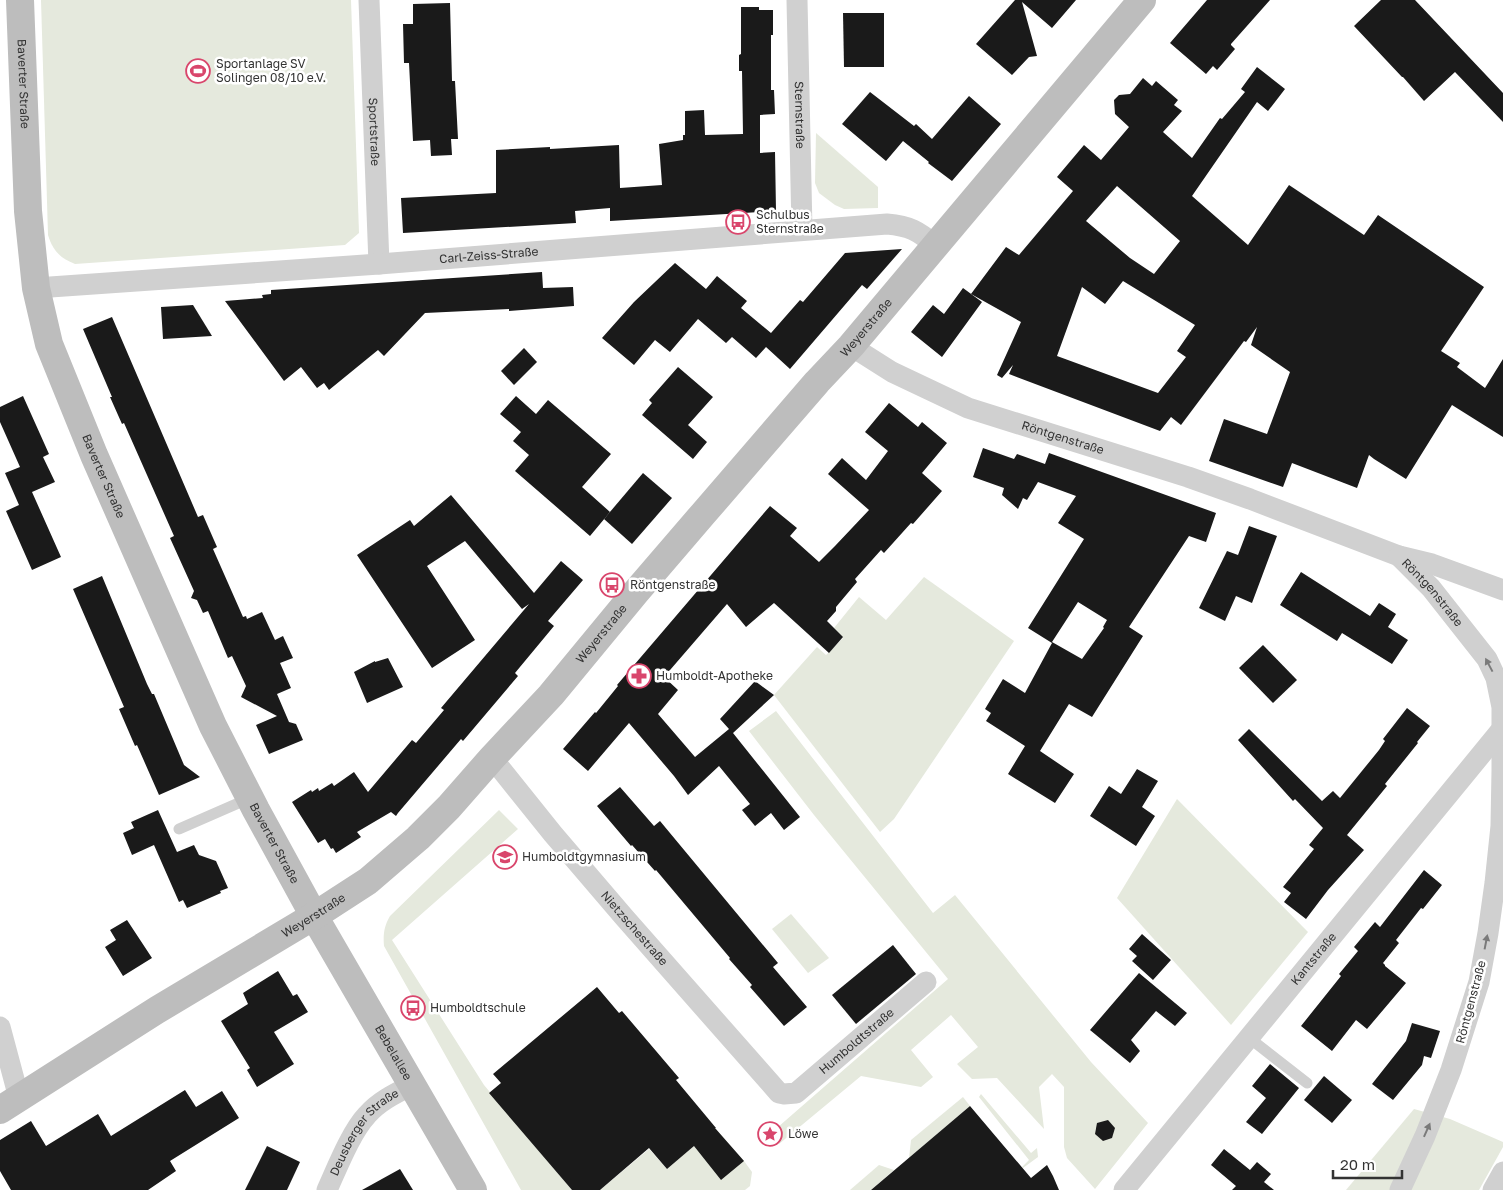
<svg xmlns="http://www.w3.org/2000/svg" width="1503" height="1190" viewBox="0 0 1503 1190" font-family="'Golos Text',sans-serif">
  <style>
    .green { fill: #e5e9dd }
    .building { fill: #1a1a1a; fill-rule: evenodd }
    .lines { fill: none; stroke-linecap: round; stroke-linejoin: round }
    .lane { stroke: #d0d0d0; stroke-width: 11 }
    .street { stroke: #d0d0d0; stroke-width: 21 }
    .secondary { stroke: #bdbdbd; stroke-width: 28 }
    .oneway { fill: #7a7a7a }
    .labels { text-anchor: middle; stroke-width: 5; stroke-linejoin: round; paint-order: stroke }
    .poi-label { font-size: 12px; fill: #333; stroke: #fff; text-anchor: start }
    .street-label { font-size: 12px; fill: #333; stroke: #fff }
  </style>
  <rect width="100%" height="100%" fill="#fff"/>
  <!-- green -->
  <g class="green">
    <path d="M41 0H351L359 233 345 245 75 264C60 258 53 251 48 235Z"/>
    <path d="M816 133 878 187V208L844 209 835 205 819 193 815 183Z"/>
    <path d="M924 577 1014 641 894 819 880 832 774 695 817 647 826 655 843 638 834 628 859 597 886 620Z"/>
    <path d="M776 711 933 913 955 895 1091 1062 1148 1123 1095 1189 1067 1158 1064 1147V1087L1052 1074 1039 1087 1044 1129 997 1078 972 1079 957 1064 978 1047 951 1015 911 1050 933 1077 921 1087 861 1076 779 1144 770 1134 948 979 814 815 749 731Z"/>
    <path d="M1177 799 1308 932 1231 1025 1117 898Z"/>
    <path d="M499 810 518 829 392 940 484 1085 572 1190H521L384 946C383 935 384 926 390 916Z"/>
    <path d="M791 914 829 958 808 973 772 929Z"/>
    <path d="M981 1094 1031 1153 1037 1148 1038 1157 1023 1168 1022 1167 1029 1160 979 1097Z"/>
    <path d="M963 1097 970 1106 909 1158 911 1140Z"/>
    <path d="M1414 1109 1450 1119 1503 1142V1147L1479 1190H1346Z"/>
    <path d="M715 1128 744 1161 752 1172 750 1186 745 1190H600L649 1149 667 1169Z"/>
    <path d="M879 1165 894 1170 871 1190H850Z"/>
  </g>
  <!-- building -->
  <g class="building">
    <path d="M1015 0H1076L1052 28 1022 2 1037 56 1029 57 1012 75 976 44Z"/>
    <path d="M1207 0H1270L1231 44V45L1235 49 1217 70 1213 66 1206 74 1170 43Z"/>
    <path d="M1381 0H1415L1503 93V122L1455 72 1424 101 1403 77H1402L1354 26Z"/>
    <path d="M450 3 452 81H455L458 139H451L452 155 431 156 430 140 413 141 409 63H404L403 24H413V4Z"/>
    <path d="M741 7H759V10H773V35H771V90H774L775 114 760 115V153L775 152 776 211 610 221V208L575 211 576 223 403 233 401 198 496 193V150L550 147V149L619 145 620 188 662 185 659 144 683 140V135H685V111L704 110 705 135 743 134 742 71H739V55L741 54Z"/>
    <path d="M843 13H884V67H844Z"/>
    <path d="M1257 67 1285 89 1268 111 1257 102 1192 196 1248 245 1289 185 1364 235 1378 215 1484 287 1441 351 1460 363 1457 367 1485 388 1503 359V437L1452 405 1406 479 1374 459 1369 455 1357 488 1292 463 1283 487 1209 461 1224 419 1267 434 1290 372 1251 345 1257 327 1246 342 1244 341 1181 425 1171 417 1160 431 1009 374 1013 365 1002 378 997 375 1021 322 971 294 1006 247 1019 255 1073 191 1057 177 1084 145 1101 160 1129 127 1115 114 1114 100 1119 95 1130 94 1143 78 1152 86 1156 81 1178 100 1174 105 1182 111 1163 132 1192 158 1220 118 1222 119 1245 92 1241 89ZM1117 186 1180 241 1154 274 1130 258 1086 221ZM1123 281 1195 325 1177 351 1186 357 1158 393 1057 356 1082 287 1105 304Z"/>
    <path d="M870 92 914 126 916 124 932 139 969 96 1001 124 952 181 928 163 929 162 903 141 886 161 842 124Z"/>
    <path d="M902 249 867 289 862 285 790 369 766 347 756 358 732 337 726 343 698 319 670 352 655 340 634 365 602 338 634 302 675 263 706 289 717 276 747 301 741 308 771 333 800 300 803 302 845 253Z"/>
    <path d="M542 272 543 288 573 287 574 306 509 311V309L425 313 384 356 378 350 329 390 324 383 317 388 301 367 284 381 225 301 263 298 262 295 271 294V290Z"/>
    <path d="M963 288 982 302 942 357 911 332 933 305 944 314Z"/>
    <path d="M193 305 212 336 163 339 161 307Z"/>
    <path d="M112 317 198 517 203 515 217 547 213 549 243 617 246 616 247 619 262 612 275 640 283 636 293 658 280 663 291 688 277 694 289 722 296 724 303 740 269 754 256 725 277 716 241 697 246 686 232 656 228 658 208 611 203 613 197 600 191 598 194 591 170 538 174 536 124 423 122 424 110 397H112L83 329Z"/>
    <path d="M524 348 537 362 514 385 501 371Z"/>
    <path d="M678 367 713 397 688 425 707 442 693 459 642 415 652 403 649 400Z"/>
    <path d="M23 396 49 454 43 457 55 482 32 492 61 557 32 570 6 511 19 505 5 473 20 467 0 422V407Z"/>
    <path d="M516 396 536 414 548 400 611 454 582 487 610 512 590 536 515 471 529 455 513 441 521 432 500 414Z"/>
    <path d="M889 403 918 427 922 422 947 443 922 473 942 491 913 524 911 523 884 553 881 550 855 579 857 582 836 607V611L827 621 843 637 829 653 774 603 746 627 727 604 664 677 678 690 658 714 695 757 729 729 720 719 755 681 774 695 733 733 800 817 784 830 771 813 755 826 742 810 750 804 719 766 688 795 674 776 629 723 588 771 563 749 595 712 596 713 618 686 617 685 770 506 797 528 790 536 819 562 835 546 869 510 828 474 842 458 866 480 888 451 865 432Z"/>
    <path d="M983 448 1014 459 1017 454 1045 464 1049 453 1216 513 1206 542 1189 536 1129 627 1143 636 1092 717 1069 704 1040 751 1074 774 1055 803 1008 774 1025 746 986 721 991 713 985 709 1003 679 1025 693 1052 643 1028 628 1084 539 1058 523 1076 496 1038 482 1027 500 1023 498 1018 509 1002 495 1004 488 973 477ZM1078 602 1107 620 1103 627 1104 628 1082 659 1052 642Z"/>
    <path d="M643 473 672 498 632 544 604 519Z"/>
    <path d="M451 495 534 593 561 561 583 580 548 621 554 626 515 673 518 676 463 741 461 739 398 813 396 816 391 812 357 832 361 837 336 853 333 848 331 849 325 839 318 843 292 802 311 790 312 792 318 788 319 791 332 783 334 786 354 772 368 792 412 740 416 743 444 710 441 708 529 604 522 609 465 541 427 566 475 640 432 668 357 555 410 520 414 526Z"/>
    <path d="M1249 526 1277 536 1252 603 1236 596 1225 621 1199 608 1227 551 1238 555Z"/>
    <path d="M1301 572 1370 616 1379 603 1396 614 1388 627 1408 640 1392 664 1342 633 1337 641 1280 605Z"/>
    <path d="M102 576 147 684 152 694H154L184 765 200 777 159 795 137 745 135 746 119 709 124 707 73 589Z"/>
    <path d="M1263 645 1297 680 1273 703 1239 668Z"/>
    <path d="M388 658 403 687 367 703 354 672 375 661V662Z"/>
    <path d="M1407 708 1430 726 1417 742 1418 743 1385 784 1387 786 1347 835 1364 850 1328 890 1306 919 1284 902 1291 893 1283 887 1314 849 1309 845 1323 828 1295 799 1293 801 1238 740 1249 729 1322 801 1333 791 1340 798 1379 750 1385 741 1383 739Z"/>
    <path d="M1137 769 1158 781 1142 807 1155 816 1136 846 1090 816 1109 786 1121 794Z"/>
    <path d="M620 787 654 826 660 821 778 963 773 967 807 1007 784 1026 750 987 752 985 729 959 730 958 656 870 655 871 632 845 631 846 597 806Z"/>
    <path d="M158 810 177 852 194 845 199 855 216 861 228 888 220 891 221 893 187 908 183 900 179 902 154 845 132 855 123 833 134 828 131 822Z"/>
    <path d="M1424 870 1442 885 1423 909 1421 908 1396 940 1399 943 1383 963 1385 965V966L1406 983 1367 1029 1356 1020 1332 1051 1301 1026 1341 976 1339 974 1358 951 1354 947 1375 922 1380 927Z"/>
    <path d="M127 920 152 958 123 976 105 947 116 940 110 930Z"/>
    <path d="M1142 934 1171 960 1153 980 1132 961 1137 956 1129 949Z"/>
    <path d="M893 945 916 974 856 1024 832 995Z"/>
    <path d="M278 971 293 996 297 994 308 1012 274 1032 294 1064 257 1087 247 1070 250 1068 221 1021 248 1004 243 993Z"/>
    <path d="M1139 973 1187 1013 1175 1026 1156 1011 1131 1040 1140 1051 1130 1063 1090 1030Z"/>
    <path d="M597 987 619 1013 622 1011 679 1078 676 1080 716 1128H715L744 1161 721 1180 694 1146 667 1169 649 1148 600 1190H572L489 1093 501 1083 493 1074Z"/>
    <path d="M1412 1023 1440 1031 1431 1058 1424 1056 1422 1065 1393 1100 1372 1084 1406 1041Z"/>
    <path d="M1270 1064 1299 1088 1262 1134 1246 1122 1266 1098 1252 1086Z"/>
    <path d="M1324 1076 1352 1100 1332 1123 1304 1100Z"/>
    <path d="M185 1090 196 1107 222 1091 239 1118 170 1161 176 1171 148 1190H11L0 1171V1140L31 1121 46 1146 98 1114 111 1136Z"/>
    <path d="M970 1106 1031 1178 1047 1165 1053 1176 1059 1190H871Z"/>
    <path d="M1108 1120 1115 1128 1112 1138 1103 1141 1095 1134 1097 1123Z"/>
    <path d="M267 1146 300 1162 287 1190H245Z"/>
    <path d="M1224 1149 1250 1170 1257 1162 1271 1174 1264 1182 1274 1190H1232L1236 1186 1211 1165Z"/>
    <path d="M400 1169 413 1190H362Z"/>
  </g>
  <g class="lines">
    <!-- lane -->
    <g class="lane">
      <path d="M179 829 250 798"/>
      <path d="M1248 1037 1307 1083"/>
    </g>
    <!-- street -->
    <g class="street">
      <path id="s1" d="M369 0 379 264"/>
      <path id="s2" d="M797 0 802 230"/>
      <path id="s3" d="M36 288 379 264 887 224C910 226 918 231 935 245"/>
      <path id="s4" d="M851 346 892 372 968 408 1188 477 1250 499 1399 556 1431 588 1487 659 1496 678 1502 707V770L1501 826 1495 883 1488 933 1479 982 1451 1070 1425 1136 1400 1190"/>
      <path d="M1399 556 1432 564 1503 590"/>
      <path id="s5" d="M492 758 553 834 624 917 779 1093 784 1094 796 1093 926 982"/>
      <path d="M0 1027 19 1098"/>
      <path id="s6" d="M327 1190C337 1168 351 1132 367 1115 379 1101 396 1093 412 1085"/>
      <path id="s7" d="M1124 1190 1502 729"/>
      <path d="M1493 1190 1503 1172"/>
    </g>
    <!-- secondary -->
    <g class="secondary">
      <path id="s8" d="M20 0 28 211 36 288 49 344 94 455 213 726 256 810 314 916 473 1190"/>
      <path id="s9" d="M0 1110 157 1010 314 916 368 881 418 838 449 807 492 758 551 695 636 592 703 514 817 382 851 346 1142 0"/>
    </g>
  </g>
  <!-- one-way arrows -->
  <defs><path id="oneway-solid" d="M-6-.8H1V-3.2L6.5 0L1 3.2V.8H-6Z" transform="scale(1.25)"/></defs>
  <g class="oneway">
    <use href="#oneway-solid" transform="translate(1489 665) rotate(-118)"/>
    <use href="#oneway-solid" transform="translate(1486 942) rotate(-79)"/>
    <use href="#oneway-solid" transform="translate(1427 1130) rotate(-66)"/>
  </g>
  <!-- icons -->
  <defs>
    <g id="stadium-ring" transform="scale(1.25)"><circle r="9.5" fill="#fff" stroke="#d9466c" stroke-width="1.5"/><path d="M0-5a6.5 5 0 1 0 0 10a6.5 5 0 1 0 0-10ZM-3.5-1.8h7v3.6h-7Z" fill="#d9466c"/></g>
    <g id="bus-ring" transform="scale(1.25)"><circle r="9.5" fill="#fff" stroke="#d9466c" stroke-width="1.5"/><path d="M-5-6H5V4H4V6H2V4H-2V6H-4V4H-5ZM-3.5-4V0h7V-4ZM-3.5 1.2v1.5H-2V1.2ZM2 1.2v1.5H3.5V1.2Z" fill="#d9466c"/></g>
    <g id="pharmacy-ring" transform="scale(1.25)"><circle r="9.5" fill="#fff" stroke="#d9466c" stroke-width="1.5"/><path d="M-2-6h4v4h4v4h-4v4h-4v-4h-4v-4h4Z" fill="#d9466c"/></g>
    <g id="school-ring" transform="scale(1.25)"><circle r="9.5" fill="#fff" stroke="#d9466c" stroke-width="1.5"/><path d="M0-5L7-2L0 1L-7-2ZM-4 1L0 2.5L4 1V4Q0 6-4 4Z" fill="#d9466c"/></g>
    <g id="sight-ring" transform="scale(1.25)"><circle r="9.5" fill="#fff" stroke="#d9466c" stroke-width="1.5"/><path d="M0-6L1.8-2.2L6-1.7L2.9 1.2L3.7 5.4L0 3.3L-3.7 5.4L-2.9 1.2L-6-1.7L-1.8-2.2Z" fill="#d9466c"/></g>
  </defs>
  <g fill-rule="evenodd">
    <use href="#stadium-ring" x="198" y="71"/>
    <use href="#bus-ring" x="738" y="222"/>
    <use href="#bus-ring" x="612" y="585"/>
    <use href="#pharmacy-ring" x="639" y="676"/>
    <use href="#school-ring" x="505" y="857"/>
    <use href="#bus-ring" x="413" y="1008"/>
    <use href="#sight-ring" x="770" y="1134"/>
  </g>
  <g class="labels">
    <!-- poi labels -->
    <g class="poi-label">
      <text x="216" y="68">Sportanlage SV<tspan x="216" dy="14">Solingen 08/10 e.V.</tspan></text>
      <text x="756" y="219">Schulbus<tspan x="756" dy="14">Sternstraße</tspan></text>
      <text x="630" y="589">Röntgenstraße</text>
      <text x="656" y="680">Humboldt-Apotheke</text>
      <text x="522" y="861">Humboldtgymnasium</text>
      <text x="430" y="1012">Humboldtschule</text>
      <text x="788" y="1138">Löwe</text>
    </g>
    <!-- street labels -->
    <g class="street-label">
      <text dy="4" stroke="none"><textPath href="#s8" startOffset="84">Baverter Straße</textPath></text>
      <text dy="4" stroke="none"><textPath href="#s2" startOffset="115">Sternstraße</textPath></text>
      <text dy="4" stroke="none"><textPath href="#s1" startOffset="132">Sportstraße</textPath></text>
      <text dy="4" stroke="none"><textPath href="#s3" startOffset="454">Carl-Zeiss-Straße</textPath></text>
      <text dy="4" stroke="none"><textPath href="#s9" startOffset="1179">Weyerstraße</textPath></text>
      <text dy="4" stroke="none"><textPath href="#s4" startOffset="232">Röntgenstraße</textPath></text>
      <text dy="4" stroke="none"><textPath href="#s8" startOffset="489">Baverter Straße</textPath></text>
      <text dy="4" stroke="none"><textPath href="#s4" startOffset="638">Röntgenstraße</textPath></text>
      <text dy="4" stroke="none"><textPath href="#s9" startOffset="774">Weyerstraße</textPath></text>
      <text dy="4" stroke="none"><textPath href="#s8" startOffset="894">Baverter Straße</textPath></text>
      <text dy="4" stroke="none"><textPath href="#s9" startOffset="369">Weyerstraße</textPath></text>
      <text dy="4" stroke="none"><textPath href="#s5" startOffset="222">Nietzschestraße</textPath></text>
      <text dy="4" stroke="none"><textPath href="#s7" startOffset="299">Kantstraße</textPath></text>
      <text transform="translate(1471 1002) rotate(-75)" y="4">Röntgenstraße</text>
      <text dy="4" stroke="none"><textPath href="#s5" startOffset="538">Humboldtstraße</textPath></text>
      <text dy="4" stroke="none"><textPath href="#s8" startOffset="1135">Bebelallee</textPath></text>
      <text dy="4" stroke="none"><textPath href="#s6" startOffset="70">Deusberger Straße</textPath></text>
    </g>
  </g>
  <!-- scale -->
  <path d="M1333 1170v8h69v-8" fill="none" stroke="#333333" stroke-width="2.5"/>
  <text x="1340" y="1170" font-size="15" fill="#333333" stroke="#ffffff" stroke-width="4" paint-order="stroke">20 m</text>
</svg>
